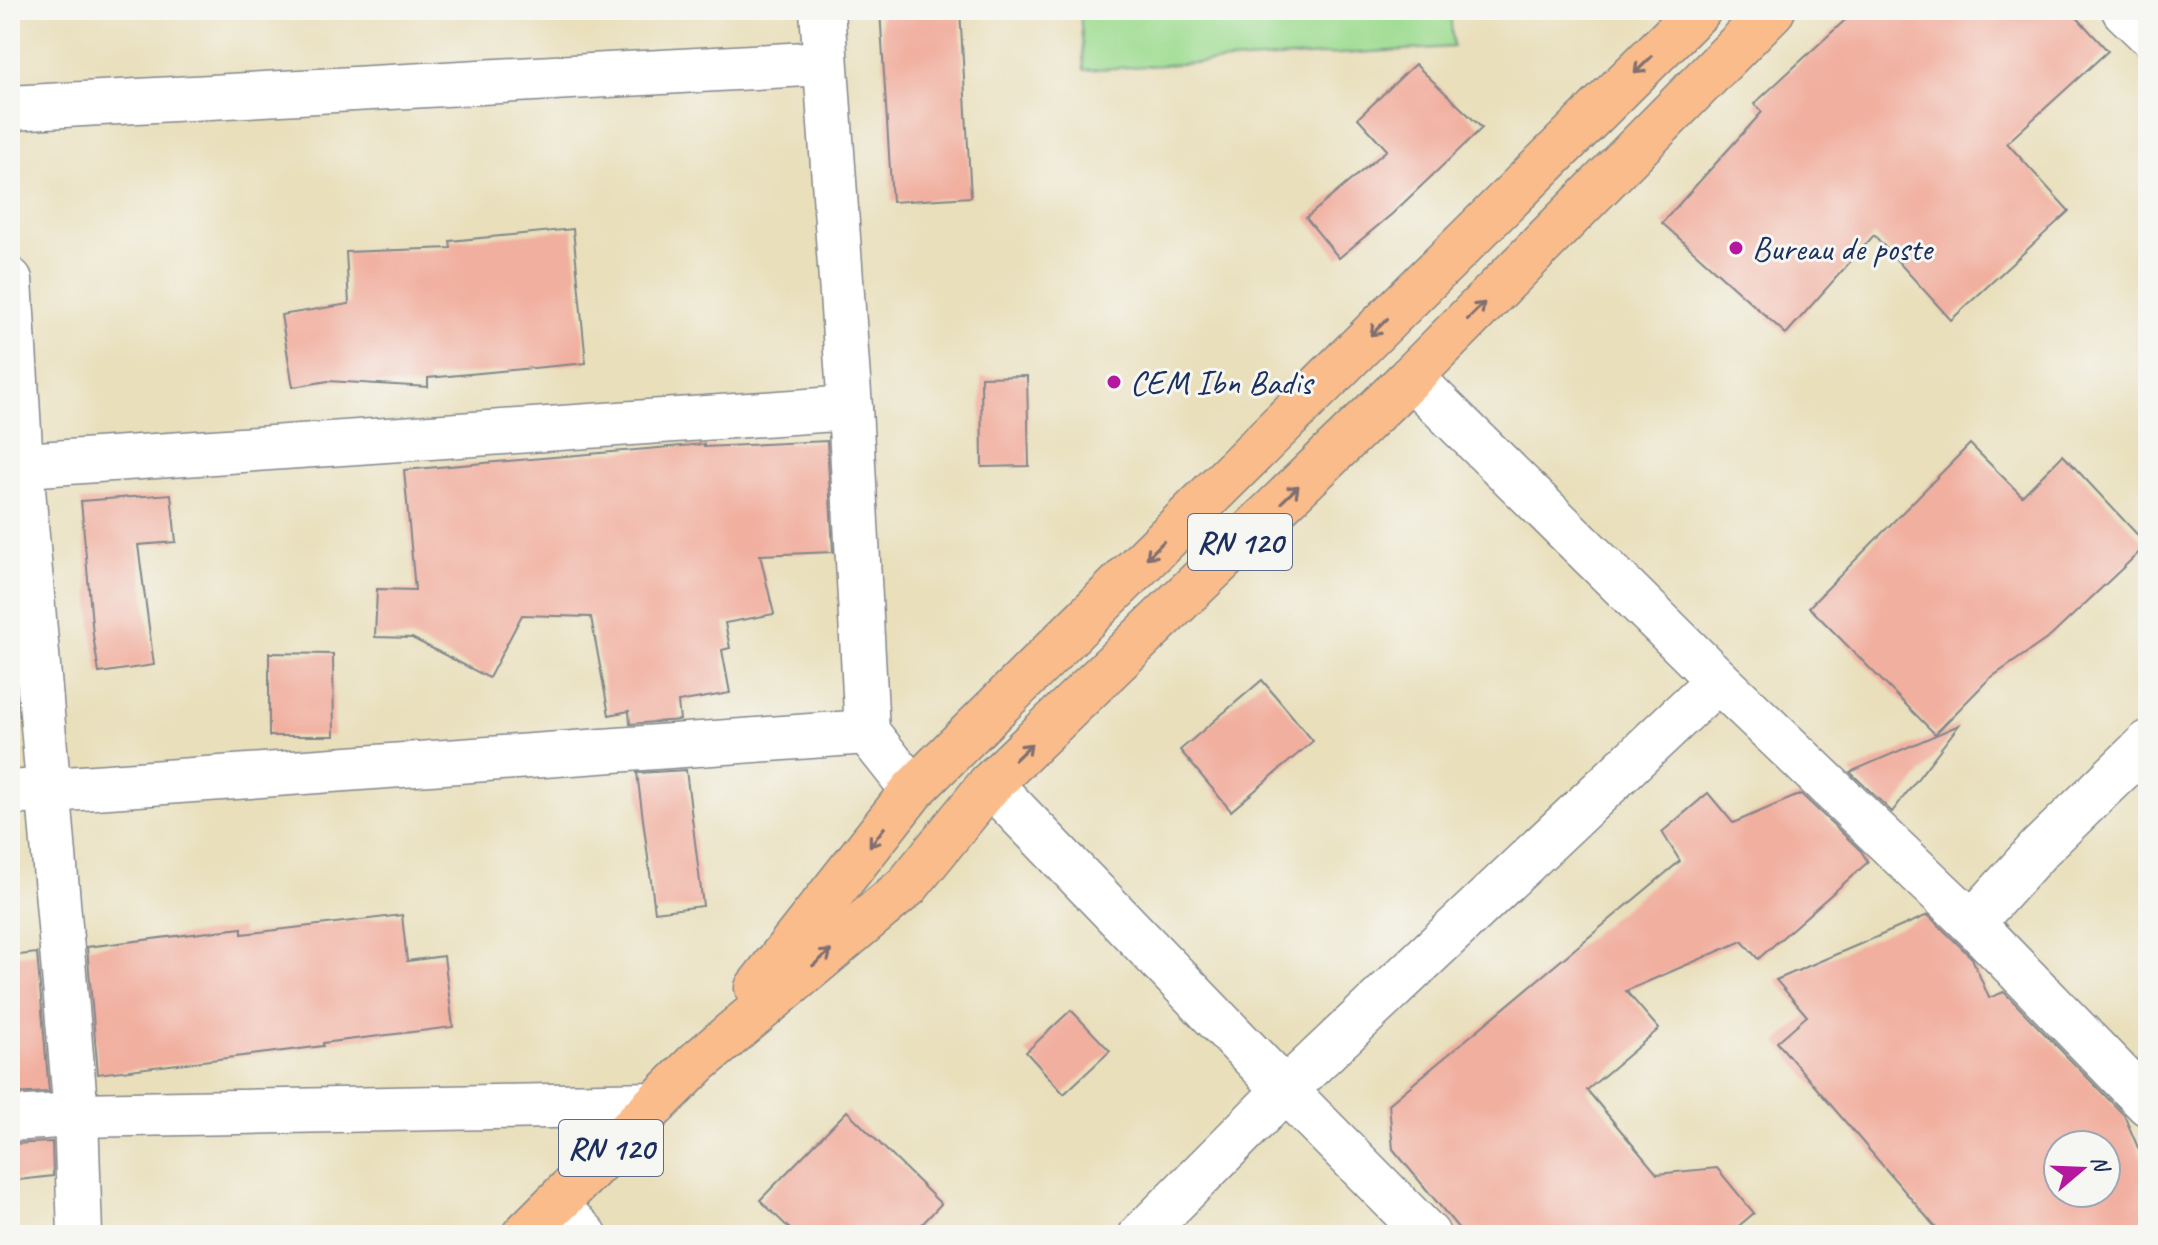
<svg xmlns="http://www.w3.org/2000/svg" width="2158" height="1245" viewBox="0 0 2158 1245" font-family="Caveat,sans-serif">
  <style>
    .green { fill: #9edc91; stroke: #5c8678; stroke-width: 2 }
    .building { fill: #f1af9f; fill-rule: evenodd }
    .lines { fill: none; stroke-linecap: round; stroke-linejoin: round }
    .street-casing { stroke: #82878c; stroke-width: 47 }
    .primary-casing { stroke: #82878c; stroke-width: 47 }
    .street { stroke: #fff; stroke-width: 44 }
    .primary { stroke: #f9bc8a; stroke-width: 44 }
    .oneway { stroke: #7f6e72 }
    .poi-dot { fill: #b5179e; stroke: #f6f6f2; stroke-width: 3 }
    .labels { text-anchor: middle; stroke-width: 6; stroke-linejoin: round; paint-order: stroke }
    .shield { fill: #f6f6f2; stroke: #5d6b8a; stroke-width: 2 }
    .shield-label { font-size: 32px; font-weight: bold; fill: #1b2f5e }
    .poi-label { font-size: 34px; fill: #1b2f5e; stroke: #f6f6f2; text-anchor: start }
  </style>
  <rect width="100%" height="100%" fill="#f6f6f2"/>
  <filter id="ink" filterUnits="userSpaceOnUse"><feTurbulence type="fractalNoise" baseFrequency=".0125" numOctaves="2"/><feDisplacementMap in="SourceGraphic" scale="16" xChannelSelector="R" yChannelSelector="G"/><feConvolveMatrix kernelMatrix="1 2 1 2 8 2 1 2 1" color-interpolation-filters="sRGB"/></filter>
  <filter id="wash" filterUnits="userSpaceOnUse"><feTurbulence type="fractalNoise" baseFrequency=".006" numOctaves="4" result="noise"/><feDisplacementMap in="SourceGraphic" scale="32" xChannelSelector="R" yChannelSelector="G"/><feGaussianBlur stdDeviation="1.8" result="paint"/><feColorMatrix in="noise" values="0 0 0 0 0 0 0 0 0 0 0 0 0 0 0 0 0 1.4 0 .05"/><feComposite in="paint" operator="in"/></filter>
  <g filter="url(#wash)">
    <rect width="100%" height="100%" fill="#e9dfbb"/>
    <!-- green -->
    <path class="green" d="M1080 10H1450L1453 47 1084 70Z"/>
    <g id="blocks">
      <!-- building -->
      <g class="building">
        <path d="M880 10H960L971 197 892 202Z"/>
        <path d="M1856 10H2070L2108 51 2007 143 2069 211 1951 320 1874 235 1786 334 1662 223 1762 112 1754 104Z"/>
        <path d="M1415 64 1482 128 1392 214 1339 258 1306 218 1387 150 1358 118Z"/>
        <path d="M573 229 586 363 428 378V387L328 381 293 387 281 315 349 304 346 252 451 248 450 241Z"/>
        <path d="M1027 376 1029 466 982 467 981 377Z"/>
        <path d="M827 441 833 552 760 555 774 614 725 623 730 648 722 650 730 693 678 702 680 720 630 724 629 711 609 715 591 617 522 615 489 678 412 638 375 637 377 589 415 590 404 470 704 444V447Z"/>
        <path d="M1970 444 2022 496 2063 455 2147 545 2051 636 1989 679 1935 734 1809 607Z"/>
        <path d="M171 494 176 542 138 545 154 665 99 673 93 635 81 501Z"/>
        <path d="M269 653 333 654 334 736H269Z"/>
        <path d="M1262 680 1313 741 1231 811 1180 750Z"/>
        <path d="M1959 725 1892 812 1850 772Z"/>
        <path d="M686 770 703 906 655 912 637 773Z"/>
        <path d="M1708 793 1733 823 1801 794 1861 851 1868 862 1758 959 1742 941 1626 991 1659 1029 1587 1090 1657 1174 1717 1168 1754 1213 1728 1235H1464L1393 1149 1389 1104 1680 861 1662 832Z"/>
        <path d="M402 915 407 961 444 956 453 1027 323 1043V1046L98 1074 87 947 242 928V934Z"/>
        <path d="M1928 915 1972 958 1989 998 2004 992 2124 1115 2148 1171V1235H1942L1777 1042 1807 1016 1776 980ZM2058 1145H2106V1193H2058Z"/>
        <path d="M37 953 49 1092 10 1094V956Z"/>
        <path d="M1071 1010 1110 1051 1064 1094 1026 1052Z"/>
        <path d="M847 1111 941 1204 912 1235H796L760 1200Z"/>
        <path d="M52 1142 53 1176 10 1181V1144Z"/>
      </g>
    </g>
  </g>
  <g filter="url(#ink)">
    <use href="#blocks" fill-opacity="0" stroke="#82878c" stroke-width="2"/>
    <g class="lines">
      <!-- street casing -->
      <g class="street-casing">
        <g id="street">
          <path d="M822 10 850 408 867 732 913 790"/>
          <path d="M2124 10 2148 33"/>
          <path d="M10 108 825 63"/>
          <path d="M10 280 21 465 76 1115 80 1235"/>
          <path d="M10 466 850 408"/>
          <path d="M1718 680 1972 923 2148 1104"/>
          <path d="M990 784 1285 1090 1718 680 1411 377"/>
          <path d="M10 793 867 732"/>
          <path d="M1972 923 2040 848 2148 743"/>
          <path d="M10 1119 76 1115 656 1104"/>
          <path d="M555 1205 585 1235"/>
          <path d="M1141 1235 1285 1090 1428 1235"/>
        </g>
      </g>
      <!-- primary casing -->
      <g class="primary-casing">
        <g id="primary">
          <path d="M757 988 913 790 1699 10"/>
          <path d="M524 1235 698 1062 907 886 990 784 1411 377 1773 10"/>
        </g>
      </g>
      <!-- street -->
      <use href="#street" class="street"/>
      <!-- primary -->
      <use href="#primary" class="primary"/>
    </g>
    <!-- one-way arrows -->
    <defs><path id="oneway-shaft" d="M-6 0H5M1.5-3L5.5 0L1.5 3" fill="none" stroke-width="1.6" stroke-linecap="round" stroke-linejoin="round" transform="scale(2)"/></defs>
    <g class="oneway">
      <use href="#oneway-shaft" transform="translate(1643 65) rotate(135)"/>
      <use href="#oneway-shaft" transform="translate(1476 311) rotate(-45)"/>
      <use href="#oneway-shaft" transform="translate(1379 327) rotate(135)"/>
      <use href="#oneway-shaft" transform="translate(1290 494) rotate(-44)"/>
      <use href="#oneway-shaft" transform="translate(1155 550) rotate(135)"/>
      <use href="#oneway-shaft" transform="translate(1023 752) rotate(-44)"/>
      <use href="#oneway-shaft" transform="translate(877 837) rotate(128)"/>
      <use href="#oneway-shaft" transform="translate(822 958) rotate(-40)"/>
    </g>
  </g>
  <!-- markers -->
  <g class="poi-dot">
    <circle cx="1736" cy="248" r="8"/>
    <circle cx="1114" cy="382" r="8"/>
  </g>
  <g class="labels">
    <!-- shield labels -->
    <g class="shield">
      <rect x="1188" y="514" width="104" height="56" rx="6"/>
      <rect x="559" y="1120" width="104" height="56" rx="6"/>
    </g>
    <g class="shield-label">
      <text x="1240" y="553">RN 120</text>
      <text x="611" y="1159">RN 120</text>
    </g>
    <!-- poi labels -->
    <g class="poi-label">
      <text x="1752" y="260">Bureau de poste</text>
      <text x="1130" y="394">CEM Ibn Badis</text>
    </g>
  </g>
  <!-- margin -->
  <rect width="2158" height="1245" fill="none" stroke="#f6f6f2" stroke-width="40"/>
  <!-- north arrow -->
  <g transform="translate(2082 1169) rotate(71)"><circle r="38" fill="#f6f6f2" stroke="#9ea6b7" stroke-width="2"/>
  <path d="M0-6L14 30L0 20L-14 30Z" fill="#b5179e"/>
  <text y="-12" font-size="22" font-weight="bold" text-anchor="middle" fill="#1b2f5e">N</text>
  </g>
</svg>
